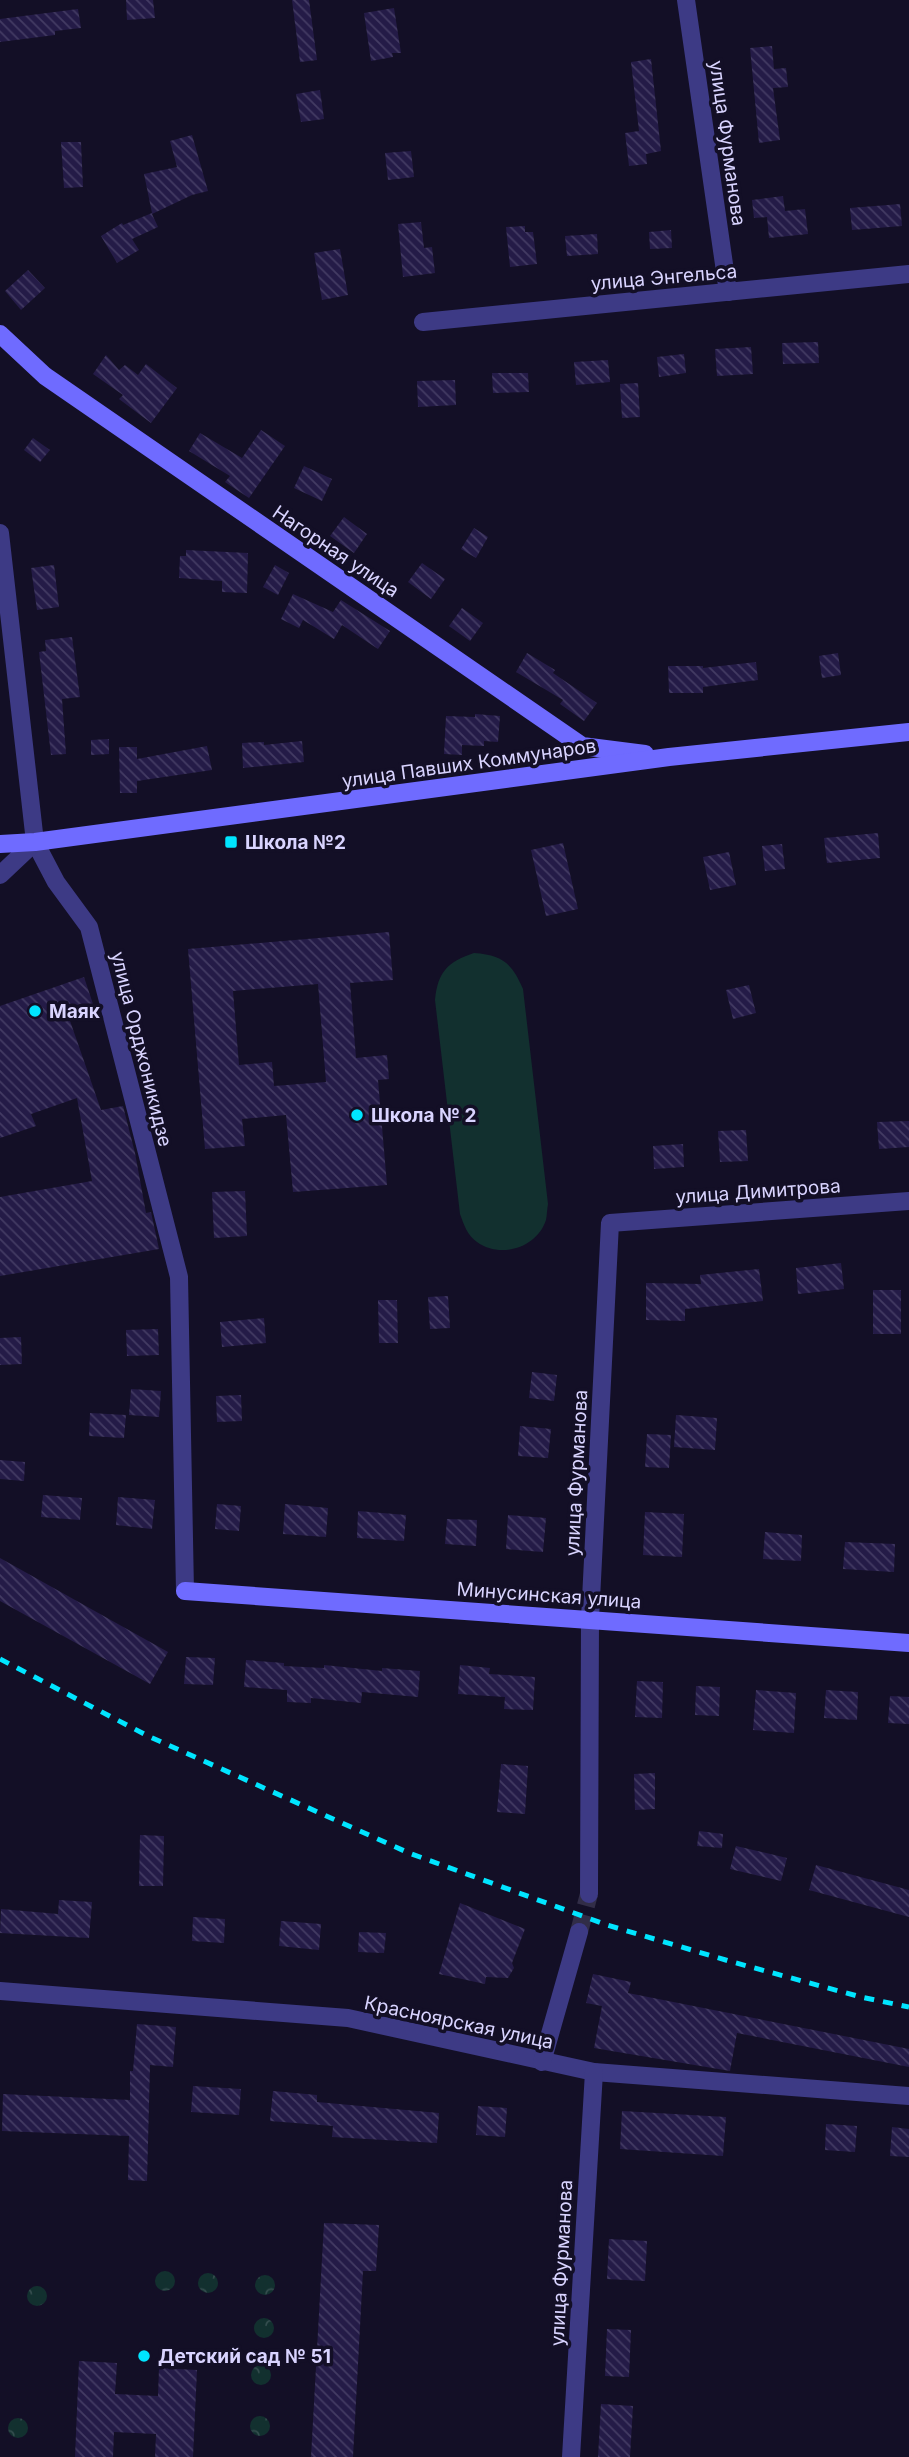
<svg xmlns="http://www.w3.org/2000/svg" width="909" height="2457" viewBox="0 0 909 2457" font-family="Inter,sans-serif">
  <style>
    .green { fill: #12302f }
    .park { fill: url(#park-crowns) }
    .building { fill: url(#building-back-hatch); fill-rule: evenodd }
    .lines { fill: none; stroke-linecap: round; stroke-linejoin: round }
    .street-tunnel { stroke: #312d47; stroke-width: 18; stroke-dasharray: 18 9; stroke-linecap: butt }
    .street { stroke: #3d3a85; stroke-width: 18 }
    .secondary { stroke: #6f6bff; stroke-width: 18 }
    .rail { stroke: #00e5ff; stroke-width: 5; stroke-dasharray: 10 9; stroke-linecap: butt }
    .poi-dot { fill: #00e5ff; stroke: #130f26; stroke-width: 2.5 }
    .labels { text-anchor: middle; stroke-width: 7; stroke-linejoin: round; paint-order: stroke }
    .street-label { font-size: 19px; fill: #d9d4ff; stroke: #130f26 }
    .poi-label { font-size: 19px; font-weight: bold; fill: #d9d4ff; stroke: #130f26; text-anchor: start }
  </style>
  <defs>
    <pattern id="park-crowns" width="20" height="18" patternUnits="userSpaceOnUse" patternTransform="scale(1.75)"><rect width="20" height="18" fill="#12302f"/><path d="M2 6a3 3 0 1 1 6 0M12 15a3 3 0 1 1 6 0" fill="none" stroke="#344d4e"/></pattern>
    <pattern id="building-back-hatch" width="6" height="6" patternUnits="userSpaceOnUse" patternTransform="scale(1.75)"><rect width="6" height="6" fill="#241b47"/><path d="M-1 5l2 2M0 0l6 6M5-1l2 2" fill="none" stroke="#433b63"/></pattern>
  </defs>
  <rect width="100%" height="100%" fill="#130f26"/>
  <!-- green -->
  <path class="green" d="M474 953C502 955 512 963 523 989L548 1204C547 1209 547 1215 546 1220 537 1248 500 1259 477 1242 467 1235 464 1225 460 1214L435 1000C438 972 447 962 474 953Z"/>
  <!-- park -->
  <g class="park">
    <circle cx="165" cy="2281" r="10"/>
    <circle cx="208" cy="2283" r="10"/>
    <circle cx="265" cy="2285" r="10"/>
    <circle cx="37" cy="2296" r="10"/>
    <circle cx="264" cy="2328" r="10"/>
    <circle cx="261" cy="2375" r="10"/>
    <circle cx="260" cy="2426" r="10"/>
    <circle cx="18" cy="2428" r="10"/>
  </g>
  <!-- building -->
  <g class="building">
    <path d="M126 0H153L155 18 127 20Z"/>
    <path d="M292 0H309L317 60 300 62Z"/>
    <path d="M394 8 401 53H392L393 57 371 61 364 13Z"/>
    <path d="M78 9 81 28 55 31V35L0 42V19Z"/>
    <path d="M772 46 774 69 786 68 788 87 773 88 780 140 759 143 750 48Z"/>
    <path d="M651 59 661 151 646 154 647 164 629 166 625 133 639 131 631 62Z"/>
    <path d="M320 90 324 119 301 122 296 94Z"/>
    <path d="M192 135 208 191 192 195 152 214 158 227 132 239 139 250 117 263 101 236 122 223 123 225 152 213 144 174 177 167 170 141Z"/>
    <path d="M61 142H81L83 187 64 188Z"/>
    <path d="M411 151 414 177 388 180 385 153Z"/>
    <path d="M783 196 785 211 805 209 808 234 769 238 767 217 754 218 752 200Z"/>
    <path d="M900 204 902 226 852 230 850 208Z"/>
    <path d="M421 222 424 248 432 247 435 273 403 277 398 224Z"/>
    <path d="M525 226V232H533L537 264 510 267 506 227Z"/>
    <path d="M671 230 672 248 650 249 649 232Z"/>
    <path d="M597 234 598 254 567 256 565 236Z"/>
    <path d="M340 249 348 295 322 300 314 253Z"/>
    <path d="M28 270 45 288 21 310 5 291Z"/>
    <path d="M818 342 819 363 783 364 782 343Z"/>
    <path d="M751 347 753 374 717 376 715 349Z"/>
    <path d="M684 354 686 373 659 377 657 357Z"/>
    <path d="M106 355 119 370 125 365 138 375 146 364 177 388 151 423 119 399 123 395 93 374Z"/>
    <path d="M608 360 610 382 576 385 574 362Z"/>
    <path d="M492 373H528L529 392 493 393Z"/>
    <path d="M455 380 456 405 418 407 417 381Z"/>
    <path d="M638 383 640 417 622 418 620 384Z"/>
    <path d="M261 430 285 446 249 498 225 482 230 476 189 451 200 433 242 458Z"/>
    <path d="M33 438 50 450 40 462 24 450Z"/>
    <path d="M304 466 332 479 322 501 294 488Z"/>
    <path d="M344 517 367 534 354 553 330 536Z"/>
    <path d="M474 528 488 537 476 558 461 549Z"/>
    <path d="M186 550 248 553 247 593 222 592V581L179 578 180 556H186Z"/>
    <path d="M422 563 445 579 431 599 408 582Z"/>
    <path d="M54 565 59 607 37 610 31 568Z"/>
    <path d="M275 565 289 573 278 595 263 587Z"/>
    <path d="M293 594 333 612 341 600 390 631 378 649 342 625 334 639 303 620 299 628 281 619Z"/>
    <path d="M462 608 483 623 470 641 449 626Z"/>
    <path d="M72 637 80 697 62 699 66 754 51 755 39 652 46 651 45 640Z"/>
    <path d="M527 653 555 670 553 673 597 703 584 721 560 704 563 700 516 672Z"/>
    <path d="M838 653 841 675 822 678 819 656Z"/>
    <path d="M756 662 758 680 703 687V693H669L668 666H703V668Z"/>
    <path d="M475 714 500 716 498 742 484 741V746L462 745V755L444 754 446 716 475 717Z"/>
    <path d="M109 739V754L91 755V740Z"/>
    <path d="M302 741 304 762 243 768 242 743 264 742V745Z"/>
    <path d="M207 746 212 770 137 781V793H120L119 747H137V759Z"/>
    <path d="M878 833 880 858 827 863 824 838Z"/>
    <path d="M563 843 578 909 546 916 531 850Z"/>
    <path d="M782 844 785 869 765 871 762 846Z"/>
    <path d="M729 852 736 885 710 890 703 857Z"/>
    <path d="M389 932 393 980 350 983 356 1058 387 1055 389 1079 378 1080 387 1185 293 1192 286 1115 242 1119 245 1146 205 1149 188 949ZM318 984 326 1082 274 1086 272 1062 239 1065 233 991Z"/>
    <path d="M84 977 94 1007 68 1015 101 1110 123 1106 135 1153 146 1213 151 1212 159 1249 0 1276V1197L92 1181 77 1098 31 1114 36 1126 0 1138V1006Z"/>
    <path d="M749 985 756 1013 733 1019 726 990Z"/>
    <path d="M909 1121V1147L879 1149 877 1122Z"/>
    <path d="M746 1130 748 1161 720 1162 718 1131Z"/>
    <path d="M683 1144 684 1167 654 1169 653 1146Z"/>
    <path d="M245 1191 247 1236 214 1238 212 1192Z"/>
    <path d="M841 1263 844 1289 798 1294 796 1268Z"/>
    <path d="M759 1269 763 1301 685 1309V1321L646 1320V1283L701 1284 700 1275Z"/>
    <rect x="873" y="1290" width="28" height="44"/>
    <path d="M448 1296 450 1328 430 1329 428 1297Z"/>
    <path d="M378 1300H397L398 1343H379Z"/>
    <path d="M264 1318 266 1343 222 1347 220 1322Z"/>
    <path d="M158 1329 159 1355 127 1356 126 1330Z"/>
    <path d="M21 1337 22 1364 0 1365V1338Z"/>
    <path d="M532 1372 557 1375 554 1401 529 1398Z"/>
    <path d="M131 1389 161 1391 159 1417 129 1415Z"/>
    <path d="M241 1395 242 1421 217 1422 216 1396Z"/>
    <path d="M90 1413 126 1415 124 1438 89 1436Z"/>
    <path d="M676 1415 717 1418 715 1450 674 1447Z"/>
    <path d="M520 1426 551 1429 548 1458 518 1456Z"/>
    <path d="M647 1434 671 1435 669 1468 645 1467Z"/>
    <path d="M0 1460 25 1462 24 1481 0 1479Z"/>
    <path d="M43 1495 82 1498 80 1520 41 1517Z"/>
    <path d="M118 1497 155 1500 152 1529 116 1525Z"/>
    <path d="M217 1504 241 1506 239 1531 215 1529Z"/>
    <path d="M285 1504 328 1508 326 1537 283 1534Z"/>
    <path d="M358 1511 406 1515 404 1541 357 1538Z"/>
    <path d="M645 1512 684 1514 682 1557 643 1555Z"/>
    <path d="M508 1515 546 1518 543 1552 506 1549Z"/>
    <path d="M447 1519 477 1520 476 1546 445 1544Z"/>
    <path d="M765 1532 802 1535 801 1561 763 1559Z"/>
    <path d="M845 1542 895 1544 894 1572 843 1569Z"/>
    <path d="M0 1558 168 1652 150 1684 0 1601Z"/>
    <path d="M186 1657 215 1658 213 1685 184 1684Z"/>
    <path d="M246 1660 284 1663V1666L324 1668V1665L382 1671V1668L420 1671 418 1697 362 1692 361 1703 311 1698V1703L287 1702V1690L244 1687Z"/>
    <path d="M460 1665 490 1668 489 1674 535 1677 533 1710 504 1709 505 1697 458 1694Z"/>
    <path d="M637 1681 663 1682 662 1718 635 1717Z"/>
    <path d="M696 1686 720 1687 719 1716 695 1715Z"/>
    <path d="M756 1690 796 1693 794 1733 753 1730Z"/>
    <path d="M826 1690 858 1692 857 1720 824 1718Z"/>
    <path d="M890 1696 909 1697V1724L888 1723Z"/>
    <path d="M501 1764 528 1766 525 1814 497 1812Z"/>
    <path d="M655 1773V1809L635 1810 634 1774Z"/>
    <path d="M699 1831 723 1834 722 1848 697 1846Z"/>
    <path d="M140 1835 164 1836 163 1886H139Z"/>
    <path d="M736 1846 787 1858 781 1881 730 1869Z"/>
    <path d="M816 1865 909 1890V1917L809 1890Z"/>
    <path d="M59 1900 92 1902 89 1938 0 1933 1 1909 58 1914Z"/>
    <path d="M460 1903 525 1929 512 1963 514 1968 508 1978 486 1977 485 1984 439 1974Z"/>
    <path d="M193 1917 225 1919 224 1943 192 1941Z"/>
    <path d="M281 1921 321 1924 319 1950 279 1946Z"/>
    <path d="M359 1932 386 1933 384 1953 358 1952Z"/>
    <path d="M593 1974 631 1982 628 1993 909 2049V2067L737 2033 730 2071 594 2048 602 2006 586 2003Z"/>
    <path d="M137 2024 176 2027 173 2067 150 2065 147 2181 128 2180 129 2136 2 2131 3 2094 130 2100V2071H133Z"/>
    <path d="M193 2086 241 2089 239 2115 191 2112Z"/>
    <path d="M273 2091 317 2095V2102L439 2113 437 2143 332 2137 333 2126 270 2121Z"/>
    <path d="M478 2106 507 2108 505 2137 476 2135Z"/>
    <path d="M622 2111 726 2117 723 2156 620 2149Z"/>
    <path d="M826 2124 857 2126 855 2152 825 2150Z"/>
    <path d="M892 2127 909 2129V2157L890 2156Z"/>
    <path d="M324 2223 379 2225 376 2271H363L353 2457H311Z"/>
    <path d="M609 2239 647 2241 645 2281 607 2279Z"/>
    <path d="M607 2329 631 2330 629 2377 605 2376Z"/>
    <path d="M79 2361 117 2363 115 2394 158 2396 159 2368 197 2370 193 2457H155L156 2434 114 2432 113 2457H75Z"/>
    <path d="M601 2404 633 2406 630 2457H598Z"/>
  </g>
  <g class="lines">
    <!-- street-tunnel -->
    <path class="street-tunnel" d="M579 1932 589 1894"/>
    <!-- street -->
    <g class="street">
      <path d="M686 0 728 292"/>
      <path d="M423 322 909 274"/>
      <path d="M0 533 35 842 56 882 89 927 179 1277 185 1591"/>
      <path d="M0 875 35 842"/>
      <path d="M589 1894 590 1619 610 1223 909 1201"/>
      <path d="M0 1991 348 2018 594 2072 909 2096"/>
      <path d="M542 2062 579 1932"/>
      <path d="M571 2457 594 2072"/>
    </g>
    <!-- secondary -->
    <g class="secondary">
      <path d="M0 334 45 376 582 746 645 754"/>
      <path d="M0 844 35 842 669 757 909 732"/>
      <path d="M185 1591 909 1643"/>
    </g>
    <!-- rail -->
    <path class="rail" d="M0 1659 148 1736 409 1853 607 1925 729 1961 861 1997 909 2007"/>
  </g>
  <!-- markers -->
  <g class="poi-dot">
    <rect x="224" y="835" width="14" height="14" rx="3.5"/>
    <circle cx="35" cy="1011" r="7"/>
    <circle cx="357" cy="1115" r="7"/>
    <circle cx="144" cy="2356" r="7"/>
  </g>
  <g class="labels">
    <!-- street labels -->
    <g class="street-label">
      <text transform="translate(728 143) rotate(82)" y="7">улица Фурманова</text>
      <text transform="translate(664 277) rotate(-5)" y="7">улица Энгельса</text>
      <text transform="translate(336 551) rotate(34)" y="7">Нагорная улица</text>
      <text transform="translate(469 763) rotate(-8)" y="7">улица Павших Коммунаров</text>
      <text transform="translate(142 1049) rotate(76)" y="7">улица Орджоникидзе</text>
      <text transform="translate(758 1191) rotate(-4)" y="7">улица Димитрова</text>
      <text transform="translate(576 1473) rotate(-87)" y="7">улица Фурманова</text>
      <text transform="translate(549 1595) rotate(4)" y="7">Минусинская улица</text>
      <text transform="translate(459 2022) rotate(12)" y="7">Красноярская улица</text>
      <text transform="translate(561 2263) rotate(-87)" y="7">улица Фурманова</text>
    </g>
    <!-- poi labels -->
    <g class="poi-label">
      <text x="245" y="849">Школа №2</text>
      <text x="49" y="1018">Маяк</text>
      <text x="371" y="1122">Школа № 2</text>
      <text x="158" y="2363">Детский сад № 51</text>
    </g>
  </g>
</svg>
